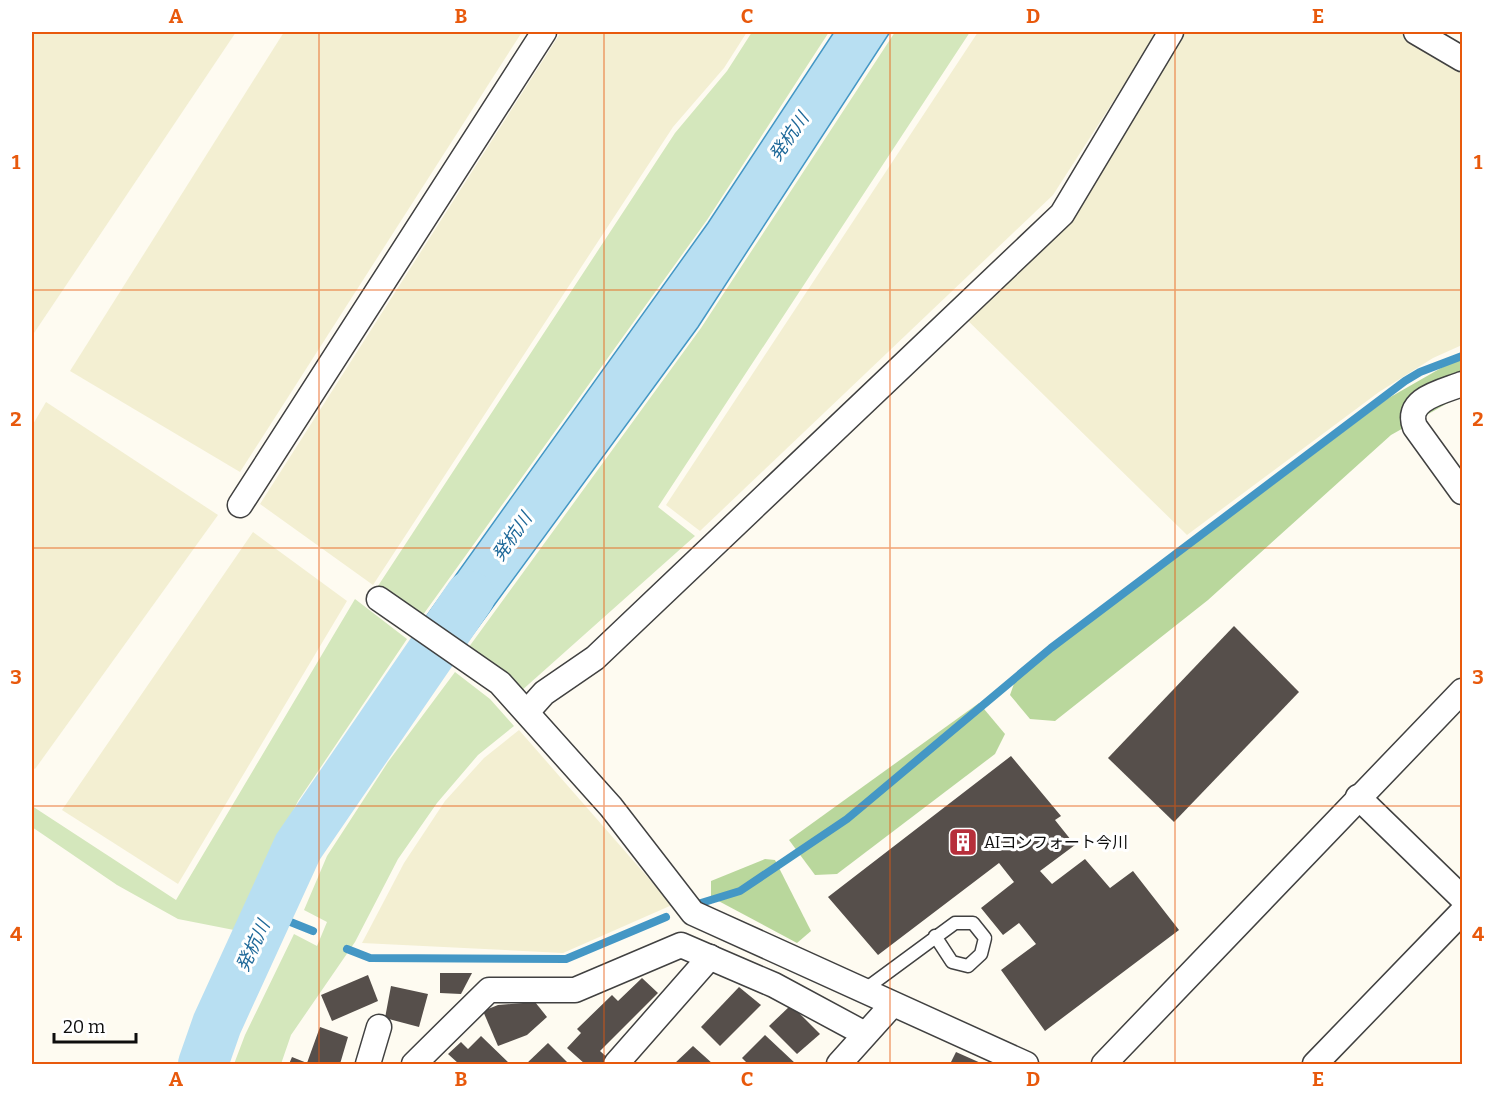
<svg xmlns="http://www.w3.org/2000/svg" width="1494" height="1096" viewBox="0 0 1494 1096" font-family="Bitter,'Noto Sans JP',serif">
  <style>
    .farmland { fill: #f3efd2 }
    .green { fill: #d4e7bc }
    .forest { fill: #b9d79c }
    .water { fill: #b8dff2; stroke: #4497c5; stroke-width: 1.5 }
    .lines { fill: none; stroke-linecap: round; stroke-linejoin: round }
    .stream { stroke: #4497c5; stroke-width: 8 }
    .river { stroke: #b8dff2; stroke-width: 50 }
    .building { fill: #564f4b }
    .lane-casing { stroke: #414141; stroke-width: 15 }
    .street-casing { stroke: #414141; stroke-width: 27 }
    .lane { stroke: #fff; stroke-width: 12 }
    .street { stroke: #fff; stroke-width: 24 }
    .grid { fill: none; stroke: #e8590c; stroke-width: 1.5; stroke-opacity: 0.55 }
    .labels { text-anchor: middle; stroke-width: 6; stroke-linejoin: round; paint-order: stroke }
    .poi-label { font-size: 16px; fill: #0e0e0e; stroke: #fff; text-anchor: start }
    .water-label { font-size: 18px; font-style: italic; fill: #1f6999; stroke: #fff }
    .neatline { fill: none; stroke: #e8590c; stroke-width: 2 }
    .grid-label { font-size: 20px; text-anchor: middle; font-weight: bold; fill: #e8590c }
  </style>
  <rect width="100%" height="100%" fill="#fefbf1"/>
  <!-- farmland -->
  <g class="farmland">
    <path d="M32 32H236L32 336Z"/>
    <path d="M284 32H522L240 472 70 371Z"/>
    <path d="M561 32H747L724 68 673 127 373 585 260 504Z"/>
    <path d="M978 32H1158L1053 195 700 531 666 505Z"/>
    <path d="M1179 32H1398L1462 72V345L1433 358 1379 392 1187 535 960 313 1074 205Z"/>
    <path d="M46 402 218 515 35 769 32 767V426Z"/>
    <path d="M253 532 347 601 178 884 62 810Z"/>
    <path d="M519 730 672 905 563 953 362 943 404 863 445 801 484 758Z"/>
  </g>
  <!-- green -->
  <g class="green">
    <path d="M752 32H829L707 220 420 619 376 589 675 133 727 71Z"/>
    <path d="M895 32H970L658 507 695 536 520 692 466 651 701 328Z"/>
    <path d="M355 599 407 639 298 801 234 930 178 919 117 885 32 827V806L176 900Z"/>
    <path d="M455 672 490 699 514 726 478 755 437 803 398 859 355 942 291 1035 281 1064H234L245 1035 294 934 317 946 327 922 304 910 327 856 388 762Z"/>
  </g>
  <!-- forest -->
  <g class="forest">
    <path d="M1462 356V395L1391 435 1208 600 1055 721 1030 719 1010 695 1016 678 1387 399Z"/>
    <path d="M979 703 1005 734 995 754 837 874 815 875 789 840Z"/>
    <path d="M765 859 775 860 811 931 797 943 711 897V881Z"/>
  </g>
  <!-- water -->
  <path class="water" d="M834 32H890L698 327 462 649 423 621 708 223Z"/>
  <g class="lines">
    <!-- stream -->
    <g class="stream">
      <path d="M701 903 740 891 847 819 1051 648 1405 381 1420 372 1462 356"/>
      <path d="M268 913 313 931"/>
      <path d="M347 949 370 958 566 959 666 917"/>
    </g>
    <!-- river -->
    <path class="river" d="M203 1064 217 1024 298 847 470 596"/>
  </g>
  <!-- building -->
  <g class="building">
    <path d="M1234 626 1299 692 1174 822 1108 758Z"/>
    <path d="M1011 756 1061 816 1055 820 1075 845 1040 871 1052 884 1085 859 1110 888 1133 871 1179 930 1045 1031 1001 970 1036 944 1019 923 1003 935 981 908 1014 882 999 863 878 955 828 897Z"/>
    <path d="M440 973H472L461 994 440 993Z"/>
    <path d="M368 975 378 1001 332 1021 321 995Z"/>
    <path d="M642 978 658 993 600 1051 609 1059 603 1064H585L567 1048 581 1033 577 1029 612 995 618 1001Z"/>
    <path d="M391 986 428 994 419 1027 385 1018Z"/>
    <path d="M739 987 761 1005 720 1046 701 1027Z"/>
    <path d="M535 1002 547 1017 527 1035 498 1046 483 1011 498 1005Z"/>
    <path d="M791 1005 820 1034 797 1054 769 1026Z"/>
    <path d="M320 1027 348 1037 340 1064H289L292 1057 307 1063Z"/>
    <path d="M765 1035 796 1064H748L742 1058Z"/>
    <path d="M481 1036 510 1064H459L448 1054 461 1042 468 1049Z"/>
    <path d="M548 1043 569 1064H526Z"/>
    <path d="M693 1046 713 1064H674Z"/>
    <path d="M956 1052 983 1064H950Z"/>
  </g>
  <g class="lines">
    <!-- lane casing -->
    <g class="lane-casing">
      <path id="lane" d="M864 990 955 923H973L985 938 981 954 968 966 952 962 935 936"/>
    </g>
    <!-- street casing -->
    <g class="street-casing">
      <g id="street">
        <path d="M1416 32 1462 59"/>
        <path d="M1462 384C1442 392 1404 399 1415 427L1462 492"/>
        <path d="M240 505 544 32"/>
        <path d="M379 599 500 683 611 807 693 913 1026 1064"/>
        <path d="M527 712 544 693 595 658 1062 214 1171 32"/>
        <path d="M1358 797 1462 898"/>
        <path d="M368 1064 379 1027"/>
        <path d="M414 1064 489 990H575L681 945 774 985 865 1034"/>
        <path d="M616 1064 710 957"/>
        <path d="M839 1064 892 1005"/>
        <path d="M1104 1064 1462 691"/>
        <path d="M1315 1064 1462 912"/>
      </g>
    </g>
    <!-- lane -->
    <use href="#lane" class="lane"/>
    <!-- street -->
    <use href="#street" class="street"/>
  </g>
  <!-- grid -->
  <path class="grid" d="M319 32V1064M604 32V1064M890 32V1064M1175 32V1064M32 290H1462M32 548H1462M32 806H1462"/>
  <!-- icons -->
  <defs>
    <g id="building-square" transform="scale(1.5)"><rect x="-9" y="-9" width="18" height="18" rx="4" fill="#b62f3b" stroke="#fff"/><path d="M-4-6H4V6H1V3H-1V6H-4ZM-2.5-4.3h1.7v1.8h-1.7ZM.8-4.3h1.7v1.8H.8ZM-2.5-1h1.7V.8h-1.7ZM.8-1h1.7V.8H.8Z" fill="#fff"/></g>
  </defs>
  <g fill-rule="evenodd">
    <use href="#building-square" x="963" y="842"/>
  </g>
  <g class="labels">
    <!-- poi labels -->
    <g class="poi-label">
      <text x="984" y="848">AIコンフォート今川</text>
    </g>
    <!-- water labels -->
    <g class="water-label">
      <text transform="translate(789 137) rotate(-55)" y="6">発杭川</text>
      <text transform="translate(512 537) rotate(-55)" y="6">発杭川</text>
      <text transform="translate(253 946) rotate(-65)" y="6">発杭川</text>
    </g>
  </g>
  <!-- border -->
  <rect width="1494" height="1096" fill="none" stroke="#ffffff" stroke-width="66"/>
  <!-- scale -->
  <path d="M54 1033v9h82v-9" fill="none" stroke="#0e0e0e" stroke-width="3"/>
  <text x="63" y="1033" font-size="18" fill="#0e0e0e" stroke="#ffffff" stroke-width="4.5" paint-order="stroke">20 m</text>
  <rect x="33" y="33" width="1428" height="1030" class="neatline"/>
  <g class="grid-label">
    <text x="176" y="23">A</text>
    <text x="461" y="23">B</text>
    <text x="747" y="23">C</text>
    <text x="1033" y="23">D</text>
    <text x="1318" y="23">E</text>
    <text x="16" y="169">1</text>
    <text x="1478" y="169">1</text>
    <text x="16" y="426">2</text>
    <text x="1478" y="426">2</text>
    <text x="16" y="684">3</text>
    <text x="1478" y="684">3</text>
    <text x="16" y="941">4</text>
    <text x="1478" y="941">4</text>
    <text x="176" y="1086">A</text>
    <text x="461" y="1086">B</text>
    <text x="747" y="1086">C</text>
    <text x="1033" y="1086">D</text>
    <text x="1318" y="1086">E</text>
  </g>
</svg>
